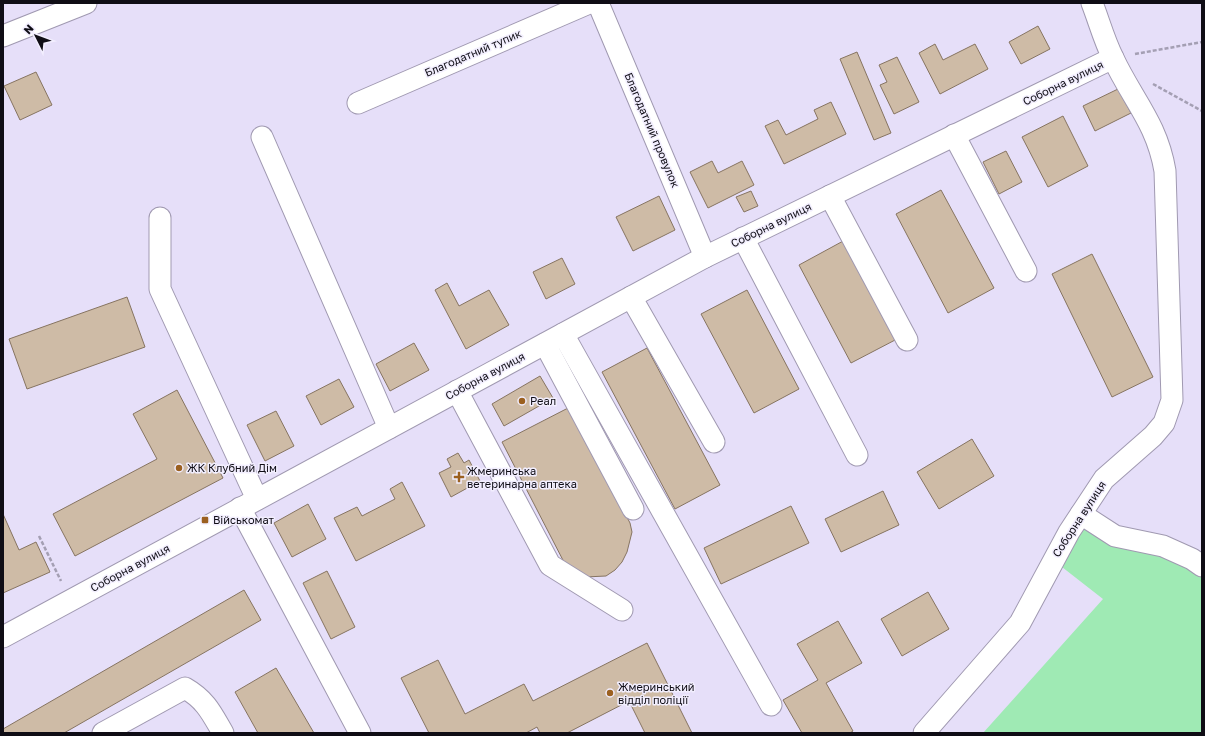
<svg xmlns="http://www.w3.org/2000/svg" width="1205" height="736" viewBox="0 0 1205 736" font-family="'Golos Text',sans-serif">
  <style>
    .green { fill: #9feab4 }
    .building { fill: #cebba6; stroke: #867461 }
    .lines { fill: none; stroke-linecap: round; stroke-linejoin: round }
    .minor-casing { stroke: #a099b1; stroke-width: 23 }
    .path { stroke: #a49fb3; stroke-width: 2.5; stroke-dasharray: 4 2; stroke-linecap: butt }
    .minor { stroke: #fff; stroke-width: 21 }
    .poi-dot { fill: #9b6020; stroke: #f2eefe; stroke-width: 1.5 }
    .labels { text-anchor: middle; stroke-width: 3; stroke-linejoin: round; paint-order: stroke }
    .street-label { font-size: 11px; fill: #0f0d15; stroke: #f2eefe }
    .poi-label { font-size: 11px; fill: #0f0d15; stroke: #f2eefe; text-anchor: start }
  </style>
  <rect width="100%" height="100%" fill="#e6dff9"/>
  <!-- green -->
  <path class="green" d="M1081 514 1202 566V733H983L1103 599 1053 560Z"/>
  <!-- building -->
  <g class="building">
    <path d="M1038 26 1050 49 1021 64 1009 42Z"/>
    <path d="M935 44 943 60 975 44 988 69 940 94 919 53Z"/>
    <path d="M857 52 891 133 874 140 840 59Z"/>
    <path d="M897 57 919 102 894 114 880 85 887 82 879 65Z"/>
    <path d="M36 72 52 105 20 120 4 86Z"/>
    <path d="M1118 89 1131 113 1095 131 1083 106Z"/>
    <path d="M831 102 846 134 784 164 765 126 778 120 786 135 818 119 814 110Z"/>
    <path d="M1063 116 1088 166 1048 187 1022 137Z"/>
    <path d="M1006 151 1022 182 999 194 983 162Z"/>
    <path d="M712 161 718 173 742 161 754 185 708 208 690 172Z"/>
    <path d="M941 190 994 288 948 313 896 214Z"/>
    <path d="M751 191 758 206 744 212 736 197Z"/>
    <path d="M659 196 675 230 633 251 616 217Z"/>
    <path d="M845 240 897 339 851 363 799 265Z"/>
    <path d="M1092 254 1153 377 1112 397 1052 274Z"/>
    <path d="M562 258 575 284 546 299 533 272Z"/>
    <path d="M447 283 459 306 489 290 509 325 466 349 435 290Z"/>
    <path d="M747 290 799 389 754 413 701 314Z"/>
    <path d="M127 297 145 347 27 389 9 339Z"/>
    <path d="M414 343 429 370 390 391 376 364Z"/>
    <path d="M647 348 720 485 675 509 602 372Z"/>
    <path d="M540 376 553 398 504 426 492 404Z"/>
    <path d="M339 379 354 407 321 425 306 396Z"/>
    <path d="M177 390 223 478 75 556 53 514 157 459 133 414Z"/>
    <path d="M570 407 630 523 632 532 627 552 622 562 615 570 606 576 585 577 566 566 502 442Z"/>
    <path d="M276 411 294 446 265 461 247 425Z"/>
    <path d="M972 439 994 476 939 509 917 472Z"/>
    <path d="M458 453 464 463 469 460 480 481 451 497 439 473 451 467 447 459Z"/>
    <path d="M402 482 425 526 356 561 334 518 357 507 362 516 395 499 390 489Z"/>
    <path d="M883 491 899 525 841 552 825 519Z"/>
    <path d="M308 504 326 539 292 557 274 523Z"/>
    <path d="M791 506 809 543 721 584 704 548Z"/>
    <path d="M3 514 19 550 36 542 50 572 3 593Z"/>
    <path d="M327 571 355 627 331 639 303 583Z"/>
    <path d="M244 590 261 620 64 733H3V729Z"/>
    <path d="M928 592 949 629 902 656 881 619Z"/>
    <path d="M838 621 862 663 826 683 853 731 850 733H802L783 700 818 680 797 644Z"/>
    <path d="M647 643 692 733H645L629 701 567 733H540L537 727 526 733H429L401 678 438 660 465 714 524 684 533 701Z"/>
    <path d="M276 668 314 733H258L235 692Z"/>
  </g>
  <g class="lines">
    <!-- minor casing -->
    <g class="minor-casing">
      <g id="minor">
        <path d="M598 3 705 257"/>
        <path d="M3 36 86 3"/>
        <path d="M358 103 589 3"/>
        <path d="M954 135 1026 271"/>
        <path d="M262 137 389 428"/>
        <path d="M830 196 907 340"/>
        <path d="M160 218V289L257 499"/>
        <path d="M743 238 857 455"/>
        <path d="M631 297 714 442"/>
        <path d="M563 334 771 705"/>
        <path d="M545 344 633 509"/>
        <path d="M457 391 550 565 622 610"/>
        <path d="M240 508 360 733"/>
        <path d="M1081 514 1115 536 1163 546 1192 559 1202 566"/>
        <path d="M3 637 705 257 1113 58"/>
        <path d="M103 733 185 688C206 700 212 714 223 733"/>
        <path d="M924 733 1020 623 1069 532 1104 479 1153 436 1164 423 1172 400 1165 171C1157 123 1132 99 1113 58 1104 40 1099 21 1092 3"/>
      </g>
    </g>
    <!-- path -->
    <g class="path">
      <path d="M1135 54 1202 42"/>
      <path d="M1153 84 1202 111"/>
      <path d="M39 536 61 581"/>
    </g>
    <!-- minor -->
    <use href="#minor" class="minor"/>
  </g>
  <!-- markers -->
  <g class="poi-dot">
    <circle cx="522" cy="401" r="4"/>
    <circle cx="179" cy="468" r="4"/>
    <path d="M457 471h4v4h4v4h-4v4h-4v-4h-4v-4h4z"/>
    <rect x="201" y="516" width="8" height="8" rx="2"/>
    <circle cx="610" cy="693" r="4"/>
  </g>
  <g class="labels">
    <!-- street labels -->
    <g class="street-label">
      <text transform="translate(473 53) rotate(-23)" y="4">Благодатний тупик</text>
      <text transform="translate(1063 83) rotate(-26)" y="4">Соборна вулиця</text>
      <text transform="translate(652 130) rotate(67)" y="4">Благодатний провулок</text>
      <text transform="translate(771 225) rotate(-26)" y="4">Соборна вулиця</text>
      <text transform="translate(485 376) rotate(-28)" y="4">Соборна вулиця</text>
      <text transform="translate(1079 519) rotate(-57)" y="4">Соборна вулиця</text>
      <text transform="translate(130 568) rotate(-28)" y="4">Соборна вулиця</text>
    </g>
    <!-- poi labels -->
    <g class="poi-label">
      <text x="530" y="405">Реал</text>
      <text x="187" y="472">ЖК Клубний Дім</text>
      <text x="467" y="475">Жмеринська<tspan x="467" dy="13">ветеринарна аптека</tspan></text>
      <text x="213" y="524">Військомат</text>
      <text x="618" y="691">Жмеринський<tspan x="618" dy="13">відділ поліції</tspan></text>
    </g>
  </g>
  <!-- border -->
  <rect width="1205" height="736" fill="none" stroke="#0f0d15" stroke-width="8"/>
  <!-- north arrow -->
  <g transform="translate(36 36) rotate(312)" stroke="#f2eefe" stroke-width="3" paint-order="stroke">
  <path d="M0-3L7 15L0 10L-7 15Z" fill="#0f0d15"/>
  <text y="-6" font-size="11" font-weight="bold" text-anchor="middle" fill="#0f0d15">N</text>
  </g>
</svg>
